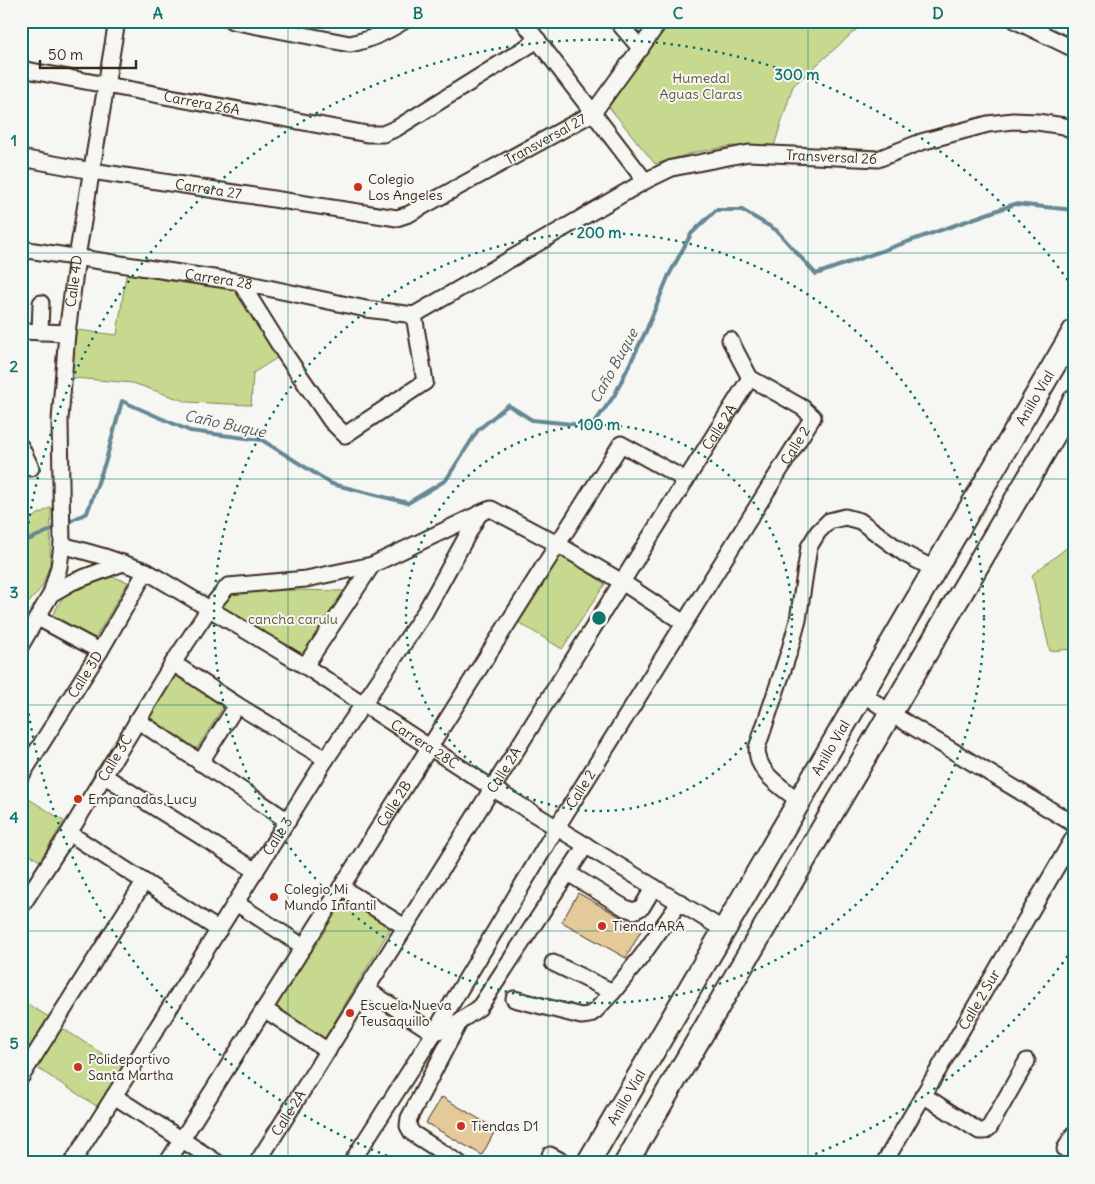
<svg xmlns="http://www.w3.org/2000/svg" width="1095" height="1184" viewBox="0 0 1095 1184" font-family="Delius,sans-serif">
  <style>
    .green { fill: #c6d98e; stroke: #808256 }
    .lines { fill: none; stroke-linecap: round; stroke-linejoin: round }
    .stream { stroke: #658894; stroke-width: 4 }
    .building { fill: #e4ca99; stroke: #3b2a1e }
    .minor-casing { stroke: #3b2a1e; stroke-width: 19 }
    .highway-casing { stroke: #3b2a1e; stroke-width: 26 }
    .minor { stroke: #f6f6f2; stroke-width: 15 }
    .highway { stroke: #f6f6f2; stroke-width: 22 }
    .grid { fill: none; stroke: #0f766e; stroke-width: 1; stroke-opacity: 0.55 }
    .ring { fill: none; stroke: #0f766e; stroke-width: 2.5; stroke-dasharray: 2.5 5 }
    .poi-dot { fill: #c8321e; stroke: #f6f6f2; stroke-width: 2 }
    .labels { text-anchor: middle; stroke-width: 4; stroke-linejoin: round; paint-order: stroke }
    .park-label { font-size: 14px; fill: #5e563a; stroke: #f6f6f2 }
    .street-label { font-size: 14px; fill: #3b2a1e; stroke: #f6f6f2 }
    .poi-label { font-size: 14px; fill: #3b2a1e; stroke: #f6f6f2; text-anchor: start }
    .water-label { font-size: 15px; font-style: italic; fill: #505959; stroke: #f6f6f2 }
    .centre { fill: #0f766e; stroke: #f6f6f2; stroke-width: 2.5 }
    .ring-label { font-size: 15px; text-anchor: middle; font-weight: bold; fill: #0f766e; stroke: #f6f6f2; stroke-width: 4; stroke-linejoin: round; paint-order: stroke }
    .neatline { fill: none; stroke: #0f766e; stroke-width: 2 }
    .grid-label { font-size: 16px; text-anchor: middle; font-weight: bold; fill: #0f766e }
  </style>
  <rect width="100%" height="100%" fill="#f6f6f2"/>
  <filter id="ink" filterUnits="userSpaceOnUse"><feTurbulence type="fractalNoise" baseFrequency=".02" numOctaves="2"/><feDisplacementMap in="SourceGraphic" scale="10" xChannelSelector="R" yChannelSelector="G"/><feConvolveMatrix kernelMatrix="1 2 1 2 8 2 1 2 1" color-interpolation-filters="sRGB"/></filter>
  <g filter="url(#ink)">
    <!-- green -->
    <g class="green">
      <path d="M667 21H866L793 86 773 149 733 146 696 152 655 164 609 107Z"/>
      <path d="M128 262 235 279 280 356 253 373 251 405 187 402 133 383 62 377 69 329 117 335Z"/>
      <path d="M51 507 50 564 42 587 21 612V524Z"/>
      <path d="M1074 542V649L1050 651 1032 575Z"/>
      <path d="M551 547 605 584 562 649 508 616Z"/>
      <path d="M113 577 128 582 93 642 50 619 65 594 91 580Z"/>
      <path d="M229 589 346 591 303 658 219 609Z"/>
      <path d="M175 675 224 706 196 750 147 719Z"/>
      <path d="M21 794 64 821 40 861 21 849Z"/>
      <path d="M335 893 392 926 321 1044 262 1008Z"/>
      <path d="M21 1000 49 1017 22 1059H21Z"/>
      <path d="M59 1026 123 1067 98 1107 34 1066Z"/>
    </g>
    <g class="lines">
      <!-- stream -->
      <g class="stream">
        <path d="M66 523 87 513 106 460 122 401 190 431 262 440 332 484 408 503 446 480 478 430 508 405 532 420 592 426 614 396 646 331 668 277 691 234 716 210H742L776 230 816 274 1015 204 1074 210"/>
        <path d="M21 543 58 527"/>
      </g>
    </g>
    <!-- building -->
    <g class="building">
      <path d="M578 893 642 929 626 958 562 922Z"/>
      <path d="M442 1097 496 1129 482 1155 426 1123Z"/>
    </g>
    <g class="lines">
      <!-- minor casing -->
      <g class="minor-casing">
        <g id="minor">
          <path d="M232 21 350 44C371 40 386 32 404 21"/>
          <path d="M523 21 645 181"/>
          <path d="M617 21 641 49"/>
          <path d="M1016 21 1074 49"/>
          <path id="s1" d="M21 69 367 134H383L397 128 538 40"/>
          <path id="s2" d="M21 158 92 171 397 218 409 214 593 113 660 21"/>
          <path id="s3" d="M21 249 240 282 366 309 414 315"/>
          <path d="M240 282 285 354 331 421 345 435 425 382 414 315"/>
          <path id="s4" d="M414 315 645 181 672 168 749 153 878 159 921 142 988 124 1013 121 1037 122 1064 126 1074 131"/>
          <path d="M21 331 67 333"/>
          <path d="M40 332 41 303"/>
          <path d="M21 447 31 468"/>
          <path id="s5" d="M62 545 105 557 146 571 305 666 492 788 724 930"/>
          <path d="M51 594 72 582 123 563"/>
          <path d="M38 618 100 651"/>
          <path id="s6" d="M21 645 51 594 59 567 62 545 60 420 67 333 77 257 117 21"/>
          <path d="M173 663 237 705 326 759"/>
          <path d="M305 666 372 565"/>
          <path d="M862 693 890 713 1074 824"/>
          <path d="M137 720 288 821"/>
          <path d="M200 763 237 705"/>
          <path d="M103 775 256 871"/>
          <path id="s7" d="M21 776 100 651 146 571"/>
          <path d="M799 801C781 786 757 774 757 748L790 649 798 620 809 547 818 532 829 521 845 517 860 521 905 554 934 569"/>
          <path d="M69 833 219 930"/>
          <path d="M568 873 625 908 634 911 642 907 654 887"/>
          <path d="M341 887 405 927"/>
          <path d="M236 903 304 947"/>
          <path id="s8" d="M21 907 69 833 173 663 209 609 228 586 306 579 372 565 485 511 491 509 557 544 622 582 684 623"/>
          <path d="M553 963 613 992"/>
          <path d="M366 989 434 1033 460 1021 479 1008 586 845"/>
          <path d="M514 999 581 1016 589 1015 595 1011 613 992 641 957 680 902"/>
          <path d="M264 1009 328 1051"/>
          <path d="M21 1077 144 882"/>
          <path d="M923 1095 979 1131H985L989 1128 1027 1061"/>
          <path d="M114 1096 218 1163"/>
          <path d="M1065 1149 1074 1134"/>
          <path d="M550 1155 565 1163"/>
          <path id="s9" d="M72 1163 326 759 425 612 479 514"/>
          <path id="s10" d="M167 1163 621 444 686 480"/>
          <path id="s11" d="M257 1163 750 378"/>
          <path id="s12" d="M351 1163 434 1033 557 827 813 417 803 408 750 378 730 340"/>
          <path d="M459 1163 412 1133 408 1126 409 1118 460 1021"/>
          <path id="s13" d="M884 1163 1074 837"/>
        </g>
      </g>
      <!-- highway casing -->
      <g class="highway-casing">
        <g id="highway">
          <path id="s14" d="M588 1163 1074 331"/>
          <path d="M626 1163 1074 401"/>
        </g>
      </g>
      <!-- minor -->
      <use href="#minor" class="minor"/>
      <!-- highway -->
      <use href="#highway" class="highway"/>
    </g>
  </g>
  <!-- grid -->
  <path class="grid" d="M288 21V1163M548 21V1163M808 21V1163M21 253H1074M21 479H1074M21 705H1074M21 931H1074"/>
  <!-- distance rings -->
  <g class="ring">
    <circle cx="599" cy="618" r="193"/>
    <circle cx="599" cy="618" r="385"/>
    <path d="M1072 950A578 578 0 0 1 797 1161M401 1161A578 578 0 0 1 21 638M21 598A578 578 0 0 1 1072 286"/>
  </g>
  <!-- markers -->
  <g class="poi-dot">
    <circle cx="358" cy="187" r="5"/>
    <circle cx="78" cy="799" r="5"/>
    <circle cx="274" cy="897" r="5"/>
    <circle cx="602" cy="926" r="5"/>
    <circle cx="350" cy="1013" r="5"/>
    <circle cx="78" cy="1067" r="5"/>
    <circle cx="461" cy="1126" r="5"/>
  </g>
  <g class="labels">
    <!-- park labels -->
    <g class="park-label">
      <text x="701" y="83">Humedal<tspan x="701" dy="16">Aguas Claras</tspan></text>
      <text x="293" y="624">cancha carulu</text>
    </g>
    <!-- street labels -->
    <g class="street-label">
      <text dy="5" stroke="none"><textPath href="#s1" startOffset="184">Carrera 26A</textPath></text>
      <text dy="5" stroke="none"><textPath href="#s2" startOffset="549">Transversal 27</textPath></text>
      <text dy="5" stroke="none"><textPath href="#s4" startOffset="458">Transversal 26</textPath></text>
      <text dy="5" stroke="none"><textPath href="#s2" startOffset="190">Carrera 27</textPath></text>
      <text dy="5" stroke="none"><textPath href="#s3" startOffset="200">Carrera 28</textPath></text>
      <text dy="5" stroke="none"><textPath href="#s6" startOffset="374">Calle 4D</textPath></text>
      <text dy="5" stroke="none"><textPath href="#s14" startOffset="886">Anillo Vial</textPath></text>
      <text dy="5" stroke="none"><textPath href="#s11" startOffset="869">Calle 2A</textPath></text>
      <text dy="5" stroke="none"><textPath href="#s12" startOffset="844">Calle 2</textPath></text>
      <text dy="5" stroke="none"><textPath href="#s7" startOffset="120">Calle 3D</textPath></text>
      <text dy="5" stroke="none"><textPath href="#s5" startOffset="416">Carrera 28C</textPath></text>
      <text dy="5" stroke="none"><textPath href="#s14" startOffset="481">Anillo Vial</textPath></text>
      <text dy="5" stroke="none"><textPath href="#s8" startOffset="176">Calle 3C</textPath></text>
      <text dy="5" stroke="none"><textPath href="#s11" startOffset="464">Calle 2A</textPath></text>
      <text dy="5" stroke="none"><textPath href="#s12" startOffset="439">Calle 2</textPath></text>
      <text dy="5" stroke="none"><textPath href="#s10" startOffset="425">Calle 2B</textPath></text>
      <text dy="5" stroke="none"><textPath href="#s9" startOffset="386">Calle 3</textPath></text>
      <text dy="5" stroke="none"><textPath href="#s13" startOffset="189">Calle 2 Sur</textPath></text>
      <text dy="5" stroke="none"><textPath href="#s14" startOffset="76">Anillo Vial</textPath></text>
      <text dy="5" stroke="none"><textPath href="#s11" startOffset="59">Calle 2A</textPath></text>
    </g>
    <!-- poi labels -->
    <g class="poi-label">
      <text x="368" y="184">Colegio<tspan x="368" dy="16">Los Angeles</tspan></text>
      <text x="88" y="804">Empanadas Lucy</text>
      <text x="284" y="894">Colegio Mi<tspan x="284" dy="16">Mundo Infantil</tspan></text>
      <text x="612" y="931">Tienda ARA</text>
      <text x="360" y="1010">Escuela Nueva<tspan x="360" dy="16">Teusaquillo</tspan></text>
      <text x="88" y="1064">Polideportivo<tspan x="88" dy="16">Santa Martha</tspan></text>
      <text x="471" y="1131">Tiendas D1</text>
    </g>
    <!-- water labels -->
    <g class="water-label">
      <text transform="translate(614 366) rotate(-61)" y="5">Caño Buque</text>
      <text transform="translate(225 424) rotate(12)" y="5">Caño Buque</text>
    </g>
  </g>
  <circle cx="599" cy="618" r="8" class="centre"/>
  <g class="ring-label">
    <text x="797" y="80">300 m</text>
    <text x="599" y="238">200 m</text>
    <text x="599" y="430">100 m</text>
  </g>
  <!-- margin -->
  <rect width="1095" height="1184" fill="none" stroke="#f6f6f2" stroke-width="55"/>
  <!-- scale -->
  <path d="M40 60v8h96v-8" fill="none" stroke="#3b2a1e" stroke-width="2.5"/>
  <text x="48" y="60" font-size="15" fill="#3b2a1e" stroke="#f6f6f2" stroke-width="4" paint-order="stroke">50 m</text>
  <rect x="28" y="28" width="1040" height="1128" class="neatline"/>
  <g class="grid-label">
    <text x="158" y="19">A</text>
    <text x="418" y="19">B</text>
    <text x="678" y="19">C</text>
    <text x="938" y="19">D</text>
    <text x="14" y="146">1</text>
    <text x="14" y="372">2</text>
    <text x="14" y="598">3</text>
    <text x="14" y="823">4</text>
    <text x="14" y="1049">5</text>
  </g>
</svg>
